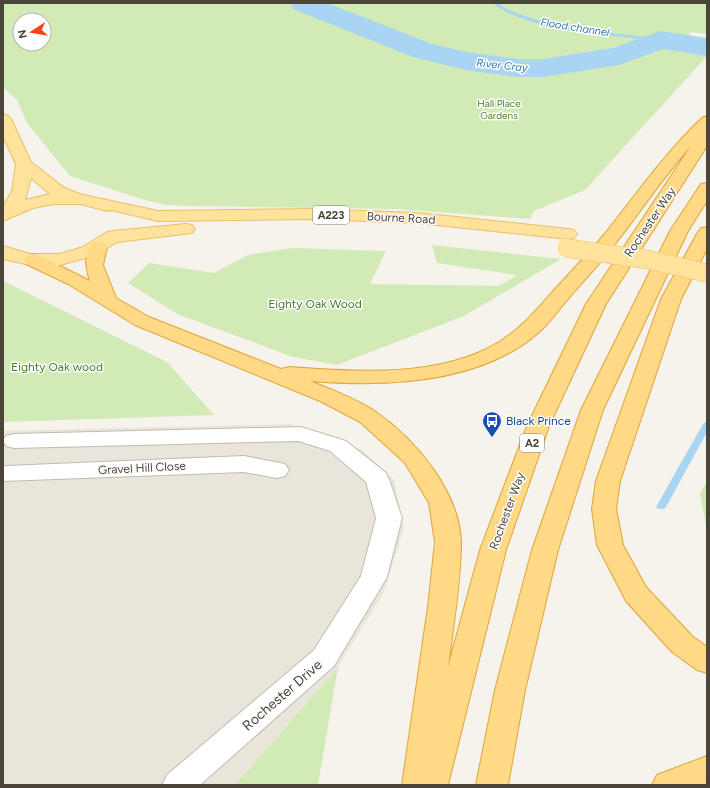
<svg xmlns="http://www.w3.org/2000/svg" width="710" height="788" viewBox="0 0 710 788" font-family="Figtree,sans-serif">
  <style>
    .residential { fill: #eae5da }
    .green { fill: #d2eab5; fill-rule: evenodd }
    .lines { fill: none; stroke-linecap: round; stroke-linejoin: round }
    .stream { fill: #a9d4f2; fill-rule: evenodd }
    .river { fill: #a9d4f2; fill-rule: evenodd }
    .minor-casing { stroke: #c2bbae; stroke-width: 2 }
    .primary-casing { stroke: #e6c16a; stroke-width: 2 }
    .trunk-casing { stroke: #e0a43c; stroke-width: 2 }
    .minor { fill: #fff; fill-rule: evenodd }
    .primary { fill: #ffe39c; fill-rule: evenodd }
    .trunk { fill: #ffd985; fill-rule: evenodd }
    .primary-bridge-casing { stroke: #e6c16a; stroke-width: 19; stroke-linecap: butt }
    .primary-bridge { stroke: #ffe39c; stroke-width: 18 }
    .labels { text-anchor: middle; stroke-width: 3; stroke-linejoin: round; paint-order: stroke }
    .far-park-label { font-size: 10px; fill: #4a7f2a; stroke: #fff }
    .far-water-label { font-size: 11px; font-style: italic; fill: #2e7ab2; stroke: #fff }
    .shield { fill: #fff; stroke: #817c74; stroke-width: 1 }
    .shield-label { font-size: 11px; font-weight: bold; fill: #4b4439 }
    .street-label { font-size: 12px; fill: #4b4439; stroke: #fff }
    .park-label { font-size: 12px; fill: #4a7f2a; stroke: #fff }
    .transit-label { font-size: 12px; fill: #164399; stroke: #fff; text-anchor: start }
    .near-street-label { font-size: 14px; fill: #4b4439; stroke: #fff }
  </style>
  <rect width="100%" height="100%" fill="#f6f3ec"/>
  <!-- residential -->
  <path class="residential" d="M291 424 362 450 394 480 404 528 384 592 338 667 235 785H3V431Z"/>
  <!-- green -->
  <g class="green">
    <path d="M3 3H707V34L691 32 687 37 660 47 707 53V56L585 190 534 211 530 219 395 209 187 206 166 205 145 200 70 176 27 123 17 100 3 87ZM20 20H44V44H20Z"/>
    <path d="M432 245 561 259 464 316 337 365 293 357 177 314 128 283 149 263 214 273 248 255 291 248 386 251 370 284 499 286 517 275 437 263Z"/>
    <path d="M3 281 167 362 214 415 3 422Z"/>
    <path d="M707 481V530L700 494Z"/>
    <path d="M338 667 318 785H235Z"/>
  </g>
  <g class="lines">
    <!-- stream -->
    <g class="stream">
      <path d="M492 3C500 3 504 8 511 11 523 16 537 20 550 23 586 31 623 34 660 39L662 40 660 41C616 36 526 31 492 3Z"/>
      <path d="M707 421V432L666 507 664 509H658L656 507 703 424Z"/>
    </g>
    <!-- river -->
    <path class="river" d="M290 3H327L432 44 466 52 518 59H543L613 48 660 31 707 38V56L663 49 619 65 543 77H518L466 70 413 57 293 9Z"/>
    <!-- minor casing -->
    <g class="minor-casing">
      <g id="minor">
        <path d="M301 427 346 441 386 473 389 479 402 518 387 577 334 666 200 785H162L167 775 314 650 361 576 376 518 366 482 330 451 299 441 14 448 6 446 3 440 6 436 14 434Z"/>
        <path d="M244 456 285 464 289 470 285 476 277 478 244 472 3 481V467L6 466Z"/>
      </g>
    </g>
    <!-- primary casing -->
    <g class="primary-casing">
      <g id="primary">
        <path d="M3 114 8 116 11 119 31 162 63 187 79 194 158 211 311 209 418 213 568 229 574 230 577 234 574 238 568 239 418 223 311 219 158 221 111 210 107 211 81 204H54L33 208 3 221V207L12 191 16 164 3 136ZM31 178 50 194 25 200Z"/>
        <path d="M186 224 192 225 195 229 192 233 117 242 96 255 60 265H30L3 259V246L30 254H60L83 247 107 232 113 231Z"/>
      </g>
    </g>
    <!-- trunk casing -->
    <g class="trunk-casing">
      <g id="trunk">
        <path d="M707 116V146L606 304 549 426 506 550 448 785H402L428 607 435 542 429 503 405 463 360 422 320 401 135 325 68 284 26 264 24 260 26 256 33 254 40 256 90 281C86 268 83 256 92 243L98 241 104 243 107 247 103 265 116 298 149 317 281 369 289 367C355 372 440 378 499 342 524 327 539 306 558 286 573 269 589 253 603 236 635 196 664 154 702 118ZM691 146 586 304 527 426 480 550 448 667C453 628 461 582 461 543 460 492 416 440 376 412 357 399 332 390 310 381 383 387 480 384 538 333 550 323 558 310 568 299 584 280 601 263 615 244 641 211 663 177 691 146Z"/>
        <path d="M707 183V201L688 231 603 410 558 550 525 690 508 785H476L495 690 532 550 581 410 670 231 701 184Z"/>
        <path d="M707 227V249L681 299 620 481 616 509 623 545 646 587 692 636 707 647V673L697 670 672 652 626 601 597 545 592 509 596 481 661 299 698 232 701 228Z"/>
        <path d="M707 756V783L702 785H652L657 775Z"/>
      </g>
    </g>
    <!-- minor -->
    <use href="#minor" class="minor"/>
    <!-- primary -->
    <use href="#primary" class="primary"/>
    <!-- trunk -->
    <use href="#trunk" class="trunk"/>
    <!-- primary-bridge casing -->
    <g class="primary-bridge-casing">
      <path id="primary-bridge" d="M566 248 650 260 707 273"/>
    </g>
    <!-- primary-bridge -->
    <use href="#primary-bridge" class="primary-bridge"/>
  </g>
  <!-- icons -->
  <defs>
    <g id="bus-pin" transform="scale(1)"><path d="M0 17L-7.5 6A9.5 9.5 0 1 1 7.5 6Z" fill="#1a4fb4" stroke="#fff"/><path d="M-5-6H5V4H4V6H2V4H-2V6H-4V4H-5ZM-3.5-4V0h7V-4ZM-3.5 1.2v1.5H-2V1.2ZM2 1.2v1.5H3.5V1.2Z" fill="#fff"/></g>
  </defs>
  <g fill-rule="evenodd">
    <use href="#bus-pin" x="492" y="421"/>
  </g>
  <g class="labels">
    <!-- far-park labels -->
    <g class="far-park-label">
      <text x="499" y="107">Hall Place<tspan x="499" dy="12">Gardens</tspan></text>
    </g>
    <!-- far-water labels -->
    <g class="far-water-label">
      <text transform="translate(575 27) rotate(9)" y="4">Flood channel</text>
      <text transform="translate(502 65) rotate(6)" y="4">River Cray</text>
    </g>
    <!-- shield labels -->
    <g class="shield">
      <rect x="313" y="206" width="36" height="18" rx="3"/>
      <rect x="520" y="434" width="24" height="18" rx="3"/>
    </g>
    <g class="shield-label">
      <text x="331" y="219">A223</text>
      <text x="532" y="447">A2</text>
    </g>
    <!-- street labels -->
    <g class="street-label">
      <text transform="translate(401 218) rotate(3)" y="4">Bourne Road</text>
      <text transform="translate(650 222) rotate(-56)" y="4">Rochester Way</text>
      <text transform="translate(142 468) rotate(-3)" y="4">Gravel Hill Close</text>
      <text transform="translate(507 511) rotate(-70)" y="4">Rochester Way</text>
    </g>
    <!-- park labels -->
    <g class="park-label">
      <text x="315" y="308">Eighty Oak Wood</text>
      <text x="57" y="371">Eighty Oak wood</text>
    </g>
    <!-- transit labels -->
    <g class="transit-label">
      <text x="506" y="425">Black Prince</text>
    </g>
    <!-- near-street labels -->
    <g class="near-street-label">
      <text transform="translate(282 695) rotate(-41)" y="5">Rochester Drive</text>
    </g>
  </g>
  <!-- border -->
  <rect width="710" height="788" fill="none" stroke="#4b4439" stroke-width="8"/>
  <!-- north arrow -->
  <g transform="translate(32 32) rotate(258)"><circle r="19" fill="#ffffff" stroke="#b7b4b0"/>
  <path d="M0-3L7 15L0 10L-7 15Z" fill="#fc3f1d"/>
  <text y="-6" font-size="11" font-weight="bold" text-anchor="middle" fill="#4b4439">N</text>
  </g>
</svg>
